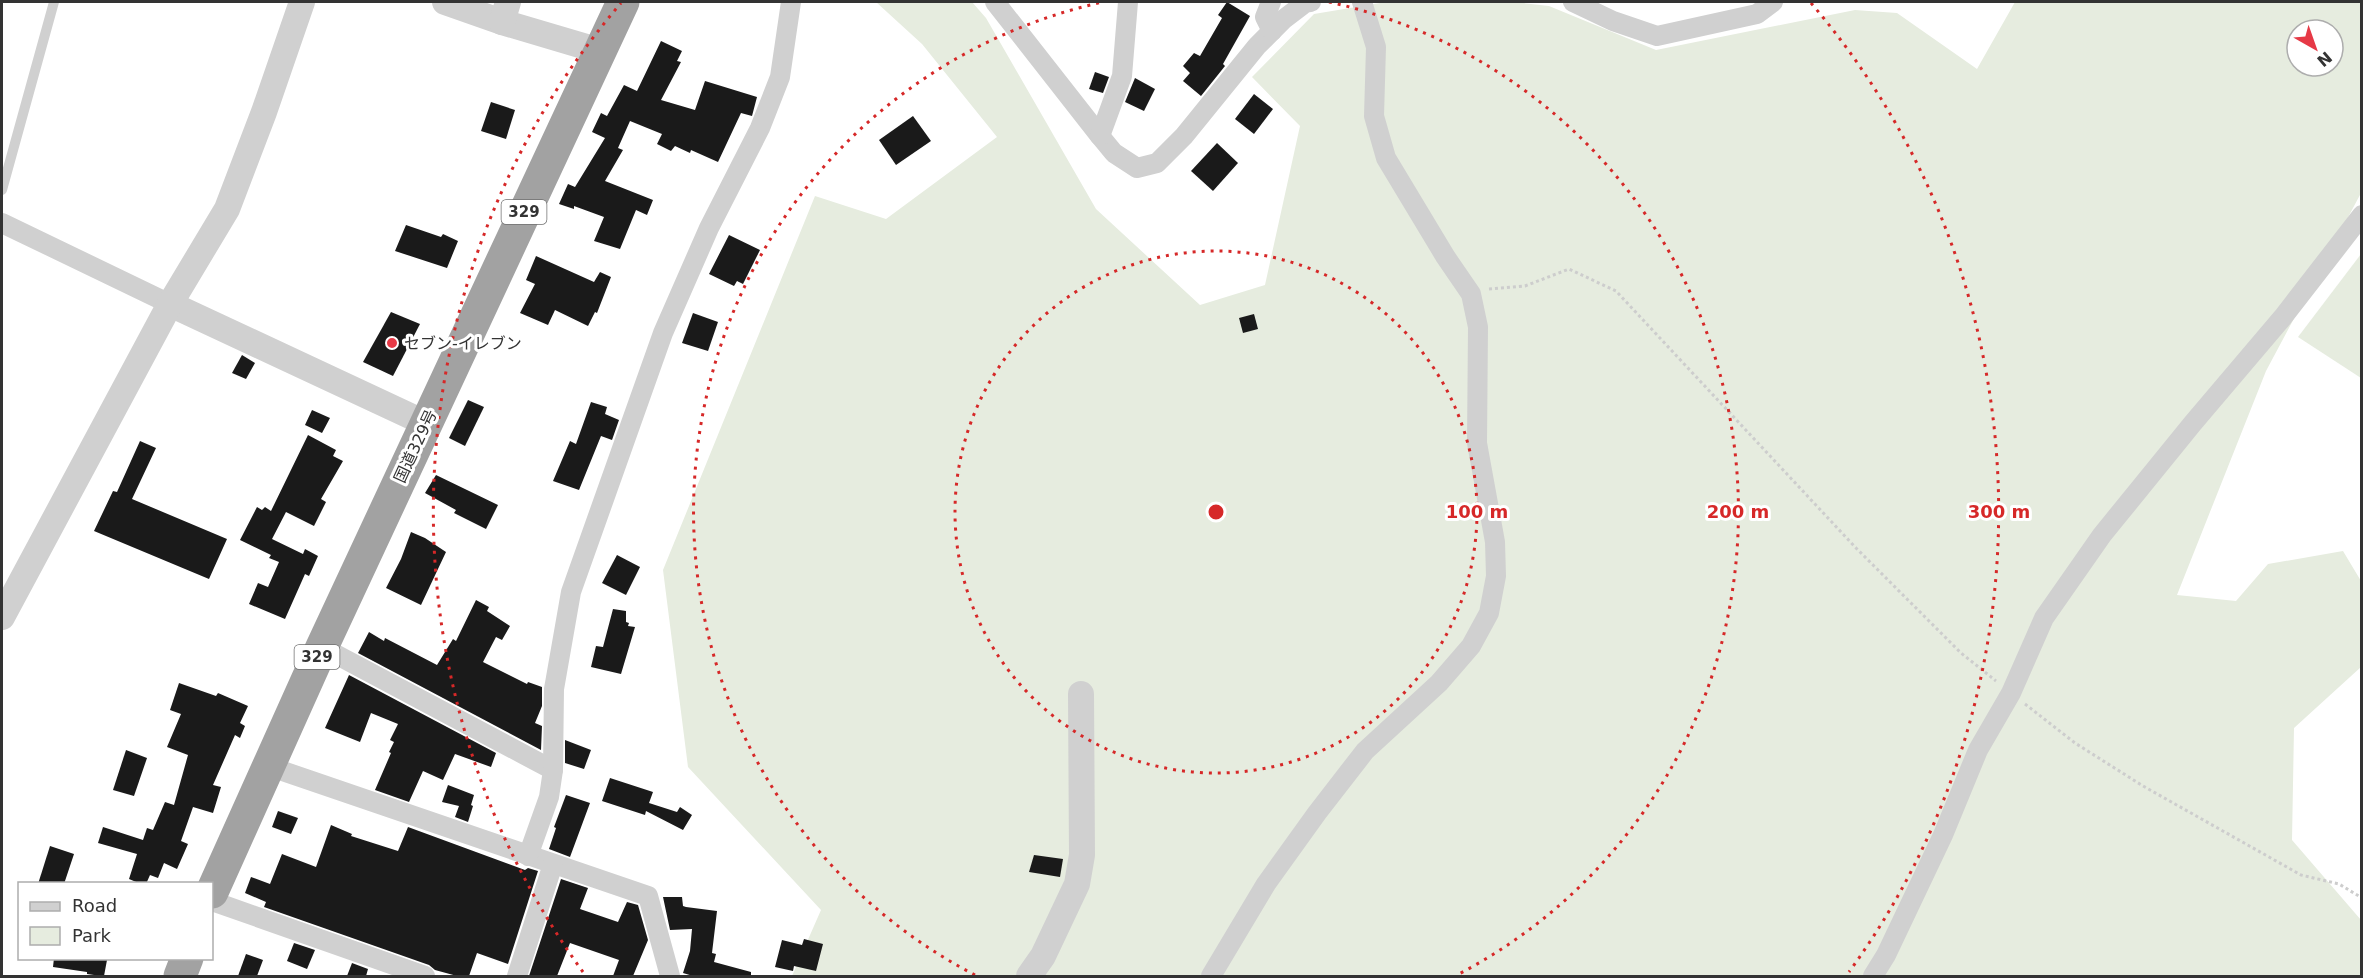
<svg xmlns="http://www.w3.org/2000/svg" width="2363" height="978" viewBox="0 0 2363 978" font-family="'DejaVu Sans','Noto Sans JP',sans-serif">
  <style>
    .green { fill: #e6ecdf; fill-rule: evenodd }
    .building { fill: #1a1a1a }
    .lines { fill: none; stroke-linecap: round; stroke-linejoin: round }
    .path { stroke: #cdcdcd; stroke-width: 3; stroke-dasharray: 3 3; stroke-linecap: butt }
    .service { stroke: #d0d0d0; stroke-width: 10 }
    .minor { stroke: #d0d0d0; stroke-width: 20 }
    .tertiary { stroke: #d0d0d0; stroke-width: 26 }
    .trunk { stroke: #a2a2a2; stroke-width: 33 }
    .ring { fill: none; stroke: #d62828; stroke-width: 3; stroke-dasharray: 3 6 }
    .poi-dot { fill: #e63946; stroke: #fff; stroke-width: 2 }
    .labels { text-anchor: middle; stroke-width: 6; stroke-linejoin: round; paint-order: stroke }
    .shield { fill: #fff; stroke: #707070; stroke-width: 1.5 }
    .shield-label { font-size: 15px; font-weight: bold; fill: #333 }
    .poi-label { font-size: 16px; fill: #333; stroke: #fff; text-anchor: start }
    .street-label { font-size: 16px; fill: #333; stroke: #fff }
    .centre { fill: #d62828; stroke: #fff; stroke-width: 3 }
    .ring-label { font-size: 18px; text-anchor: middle; font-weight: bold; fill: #d62828; stroke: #fff; stroke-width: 6; stroke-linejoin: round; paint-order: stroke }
  </style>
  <rect width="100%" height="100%" fill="#fff"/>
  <!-- green -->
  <g class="green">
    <path d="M876 2H972L986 18 1096 209 1200 305 1265 285 1300 126 1252 77 1314 14 1386 2H1514L1549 6 1656 50 1855 10 1897 13 1977 69 2015 2H2361V193L2266 371 2177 595 2236 601 2268 564 2343 551 2361 581V667L2294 728 2292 840 2361 920V976H792L821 910 688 767 663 570 815 196 886 219 997 137 922 44ZM2297 30H2333V66H2297Z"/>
    <path d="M2361 254V378L2298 337Z"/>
  </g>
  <!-- building -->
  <g class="building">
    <path d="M1227 2 1250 16 1223 64 1225 66 1201 96 1183 81 1190 73 1183 66 1194 53 1200 56 1222 18 1218 15Z"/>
    <path d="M661 41 682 51 677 61 681 62 661 100 695 110 705 81 757 97 752 116 741 113 718 162 691 150 690 153 675 146 671 151 657 144 662 134 630 121 618 148 623 150 605 181 653 200 647 215 636 210 620 249 594 241 604 217 574 206V209L559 204 568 184 575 187 605 138 592 132 601 113 607 116 624 85 637 91Z"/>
    <path d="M1095 72 1109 77 1103 93 1089 89Z"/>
    <path d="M1135 78 1155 89 1144 111 1125 102Z"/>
    <path d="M1254 94 1273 109 1254 134 1235 119Z"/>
    <path d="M491 102 515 110 506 139 481 131Z"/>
    <path d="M913 116 931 141 896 165 879 140Z"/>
    <path d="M1217 143 1238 163 1213 191 1191 171Z"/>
    <path d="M406 225 441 237 443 234 458 241 447 268 395 251Z"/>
    <path d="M729 235 760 250 743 284 737 281 734 286 709 274Z"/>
    <path d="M536 256 594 282 600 272 611 277 597 313 595 312 588 326 555 310 548 325 520 313 535 284 526 280Z"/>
    <path d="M391 312 420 324 393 376 363 362Z"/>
    <path d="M693 313 718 322 708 351 682 343Z"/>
    <path d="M1254 314 1258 329 1243 333 1239 318Z"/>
    <path d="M242 355 255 363 246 379 232 373Z"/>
    <path d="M468 400 484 407 465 446 449 438Z"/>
    <path d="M591 402 607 407 605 414 619 420 612 440 601 436 579 490 553 481 570 441 576 444Z"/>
    <path d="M312 410 330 418 322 433 305 425Z"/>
    <path d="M308 435 336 450 333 456 343 461 321 499 326 502 314 526 286 512 272 539 303 554 305 549 318 556 309 576 305 574 285 619 249 604 258 583 268 587 279 562 269 558 271 555 240 540 257 507 262 510 265 507 271 511Z"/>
    <path d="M140 441 156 448 132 499 227 539 209 579 94 531 113 491 117 492Z"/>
    <path d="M436 475 498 505 486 529 454 513 456 510 425 493Z"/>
    <path d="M411 532 425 538 446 552 421 605 386 588 401 559Z"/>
    <path d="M617 555 640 567 626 595 602 583Z"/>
    <path d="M476 600 489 607 487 611 510 626 502 640 496 637 483 662 527 684 528 682 542 687V706L535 723 542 726 541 750 358 653 369 632 384 641 385 638 437 665 453 639 456 641Z"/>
    <path d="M613 609 626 611V622L629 623 628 626 635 627 621 674 591 667 596 646 603 647Z"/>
    <path d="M349 675 496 753 491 767 455 754 443 780 423 771 409 802 375 790 391 753 389 752 394 742 390 740 398 724 371 713 360 742 325 728Z"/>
    <path d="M179 683 216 696 218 693 248 706 240 723 245 726 240 738 235 735 213 785 221 787 213 813 193 807 181 841 188 844 177 869 164 863 158 878 150 875 146 884H141L129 879 137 854 98 843 103 827 143 840 147 828 153 830 165 802 174 805 188 755 167 747 181 714 170 710Z"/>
    <path d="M565 740 591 750 584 769 565 763Z"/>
    <path d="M126 750 147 758 134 796 113 790Z"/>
    <path d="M610 778 653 792 649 803 677 812 680 807 692 815 683 830 646 811 645 815 602 801Z"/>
    <path d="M448 785 474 795 471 805 473 806 468 822 455 817 459 806 442 802Z"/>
    <path d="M566 795 590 803 570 857 549 849 556 828 554 827Z"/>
    <path d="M278 811 298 818 291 834 272 827Z"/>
    <path d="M331 825 352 834 351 836 398 851 408 827 525 870 528 868 538 871 508 964 477 953 469 976H457L435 970 429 965 264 907 266 902 245 893 251 877 270 884 282 854 316 867Z"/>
    <path d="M50 846 74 854 64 884H38Z"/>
    <path d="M1034 855 1063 859 1060 877 1029 872Z"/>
    <path d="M561 879 588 888 580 909 618 922 627 902 638 905 648 940 633 976H613L619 960 570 943 557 976H529Z"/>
    <path d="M663 897H682L683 906 686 907 717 911 712 953 716 954 714 962 751 972V976H693L683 973 690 951 692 929 670 930Z"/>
    <path d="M804 939 823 944 816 971 794 966 793 971 775 967 782 940 802 945Z"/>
    <path d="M294 943 315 950 307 969 287 961Z"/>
    <path d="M246 954 263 960 257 976H238Z"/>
    <path d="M54 958H95L107 960 104 976H101L87 974V972L53 967Z"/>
    <path d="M352 963 368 969 366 976H347Z"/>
  </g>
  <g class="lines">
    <!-- path -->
    <g class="path">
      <path d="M1489 289 1525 286 1569 269 1616 291 1856 548 1961 653 1996 681"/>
      <path d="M2025 704 2075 743 2143 786 2301 875 2339 884 2362 898"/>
    </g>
    <!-- service -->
    <path class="service" d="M2 190 54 2"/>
    <!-- minor -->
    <g class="minor">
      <path d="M995 2 1100 136 1114 153 1137 168 1157 163 1184 136 1257 46 1284 19 1305 3 1311 2"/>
      <path d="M1271 2 1265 17 1272 31"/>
      <path d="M1573 2 1613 21 1657 36 1757 14 1773 2"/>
      <path d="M1100 136 1122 76 1128 2"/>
      <path d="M2 223 170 304"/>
      <path d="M322 647 553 770"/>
      <path d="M268 766 648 896 670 976"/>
      <path d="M528 856 549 797 553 770 554 689 571 592 663 333 709 228 760 128 780 77 791 2"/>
      <path d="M212 901 425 976"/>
      <path d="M517 976 553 864"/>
      <path d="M1211 976 1266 884 1317 813 1365 751 1439 683 1471 646 1489 613 1496 576 1495 542 1477 443 1478 327 1471 294 1445 256 1386 158 1374 116 1376 47 1362 2"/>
      <path d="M1873 976 1886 955 1943 835 1978 750 2011 693 2044 618 2102 535 2193 423 2283 317 2362 215"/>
    </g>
    <!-- tertiary -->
    <g class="tertiary">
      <path d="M445 2 502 22 600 51"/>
      <path d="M502 22 508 2"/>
      <path d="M170 304 425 423"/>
      <path d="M2 617 170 304 227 209 264 112 302 2"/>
      <path d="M1029 976 1043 956 1077 884 1082 855 1081 694"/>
    </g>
    <!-- trunk -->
    <g class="trunk">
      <path d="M212 892 322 647 623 2"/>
      <path d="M180 976 187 958"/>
    </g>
  </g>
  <!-- distance rings -->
  <g class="ring">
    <circle cx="1216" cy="512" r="261"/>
    <path d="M975 975A522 522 0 0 1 1103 2M1329 2A522 522 0 0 1 1457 975"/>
    <path d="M583 972A783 783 0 0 1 621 3M1811 3A783 783 0 0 1 1849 972"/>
  </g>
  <!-- markers -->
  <circle class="poi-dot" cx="392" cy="343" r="6"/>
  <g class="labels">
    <!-- shield labels -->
    <g class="shield">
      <rect x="501.5" y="200" width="45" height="24" rx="4.5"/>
      <rect x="294.5" y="645" width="45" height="24" rx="4.5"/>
    </g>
    <g class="shield-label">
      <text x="524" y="217">329</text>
      <text x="317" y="662">329</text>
    </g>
    <!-- poi labels -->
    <g class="poi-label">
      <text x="404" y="349">セブン-イレブン</text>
    </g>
    <!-- street labels -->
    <g class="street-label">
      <text transform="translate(415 446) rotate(-65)" y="6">国道329号</text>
    </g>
  </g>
  <circle cx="1216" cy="512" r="9" class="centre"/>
  <g class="ring-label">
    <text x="1477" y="518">100 m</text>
    <text x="1738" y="518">200 m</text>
    <text x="1999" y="518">300 m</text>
  </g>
  <!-- border -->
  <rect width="2363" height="978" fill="none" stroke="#333333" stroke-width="6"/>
  <!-- legend -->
  <rect x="18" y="882" width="195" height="78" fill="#ffffff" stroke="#adadad" stroke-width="1.5"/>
  <rect x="30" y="902" width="30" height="9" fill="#d0d0d0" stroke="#adadad" stroke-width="1.5"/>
  <text x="72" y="912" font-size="18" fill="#333333">Road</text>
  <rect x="30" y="927" width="30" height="18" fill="#e6ecdf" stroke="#adadad" stroke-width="1.5"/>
  <text x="72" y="942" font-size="18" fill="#333333">Park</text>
  <!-- north arrow -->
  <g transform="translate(2315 48) rotate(140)"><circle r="28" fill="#ffffff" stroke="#adadad" stroke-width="1.5"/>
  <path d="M0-4.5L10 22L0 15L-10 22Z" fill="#e63946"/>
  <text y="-9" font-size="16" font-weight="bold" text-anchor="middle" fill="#333333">N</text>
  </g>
</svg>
